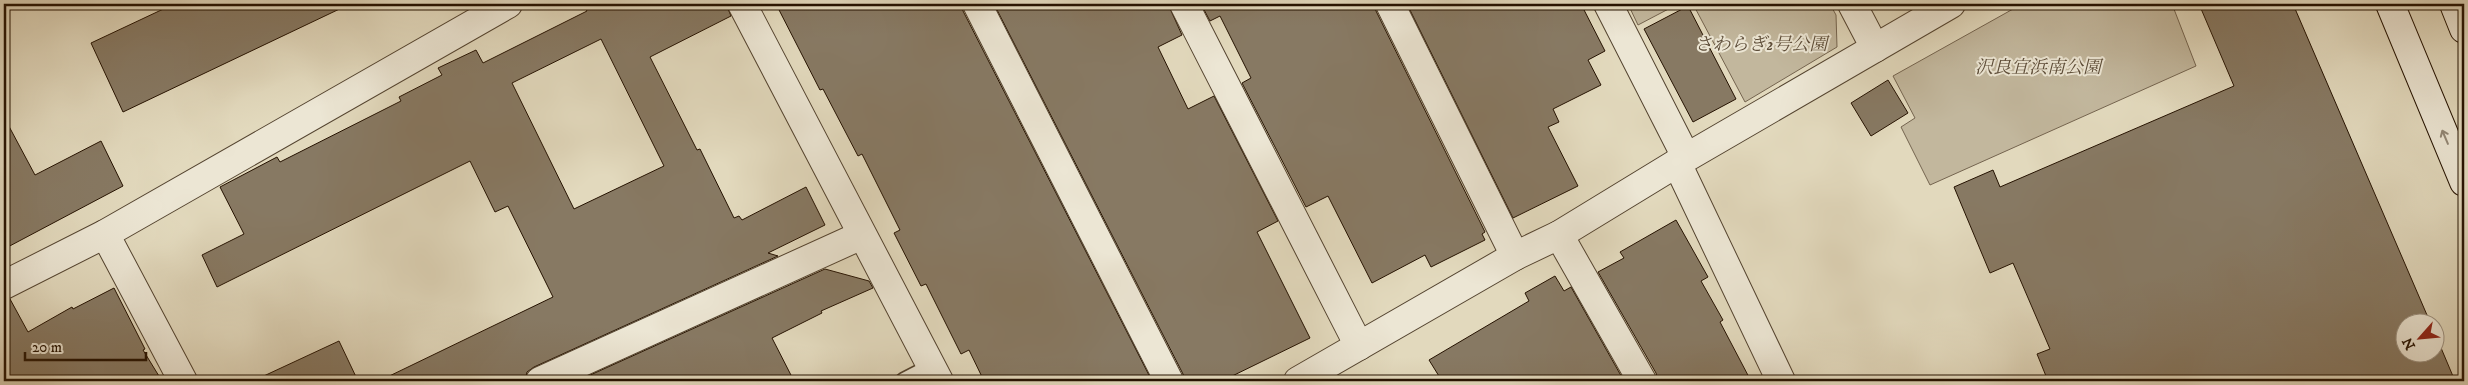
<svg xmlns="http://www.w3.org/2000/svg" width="2468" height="385" viewBox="0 0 2468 385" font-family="'IM FELL DW Pica','Noto Serif JP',serif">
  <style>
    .green { fill: #c2b79d; stroke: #74644f }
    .building { fill: #877963; stroke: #251201; fill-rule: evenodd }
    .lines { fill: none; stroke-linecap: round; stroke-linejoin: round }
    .lane-casing { stroke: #544430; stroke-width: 19 }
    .street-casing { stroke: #544430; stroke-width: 30 }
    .secondary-casing { stroke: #251201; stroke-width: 30 }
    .lane { stroke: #ece6d4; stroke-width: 16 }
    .street { stroke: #ece6d4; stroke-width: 28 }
    .secondary { stroke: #ece6d4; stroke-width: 28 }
    .oneway { stroke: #928775 }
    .labels { text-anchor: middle; stroke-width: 4; stroke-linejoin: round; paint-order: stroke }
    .park-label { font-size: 18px; font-style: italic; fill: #5c4c38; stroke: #ece6d4 }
  </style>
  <rect width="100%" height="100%" fill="#e2d9bd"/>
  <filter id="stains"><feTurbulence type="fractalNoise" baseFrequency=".004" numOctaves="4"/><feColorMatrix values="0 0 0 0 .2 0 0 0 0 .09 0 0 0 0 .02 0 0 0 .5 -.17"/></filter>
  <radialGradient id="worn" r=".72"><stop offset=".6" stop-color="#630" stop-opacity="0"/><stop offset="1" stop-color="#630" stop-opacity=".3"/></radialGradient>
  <!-- green -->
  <g class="green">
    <path d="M1628 4H1678L1638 25Z"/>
    <path d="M1693 4H1830L1836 15 1837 47 1745 102Z"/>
    <path d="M2022 4H2172L2196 66 1930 185 1901 127 1915 118 1893 76Z"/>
  </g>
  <!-- building -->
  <g class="building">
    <path d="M174 4H350L123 112 91 43Z"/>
    <path d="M583 4H726L731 16 650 57 697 150 700 149 734 218 739 216 742 220 806 187 825 225 768 253 778 256 534 367 527 372 525 381H379L553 297 508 206 495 212 470 161 217 287 202 255 244 234 220 187 277 157 280 162 401 101 399 97 442 75 438 68 476 50 483 63 587 11ZM601 39 664 166 574 209 512 83Z"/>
    <path d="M776 4H961L963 11 1152 381H984L969 350 961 354 926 284 921 286 894 233 900 230 862 154 858 156 823 89 820 90Z"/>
    <path d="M994 4H1168L1182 35 1158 47 1188 109 1214 96 1278 221 1257 232 1310 338 1222 381H1185L1183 374Z"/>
    <path d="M1201 4H1374L1376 11 1485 232 1482 234 1485 240 1431 267 1425 255 1372 283 1328 196 1306 207 1242 83 1251 78 1220 16 1210 21Z"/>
    <path d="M1407 4H1581L1605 51 1588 60 1601 85 1553 109 1559 122 1548 127 1578 186 1513 218Z"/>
    <path d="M2199 4H2293L2430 322H2406V352H2436V336L2455 381H2048L2037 354 2050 349 2013 263 1990 273 1954 187 1993 170 2000 187 2234 86Z"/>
    <path d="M1688 6 1736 99 1693 122 1644 29Z"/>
    <path d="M1888 80 1908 113 1871 136 1851 103Z"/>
    <path d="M4 117 35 175 101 141 123 186 4 249Z"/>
    <path d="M1676 220 1708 277 1701 281 1723 320 1720 322 1751 381H1658L1656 373 1598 272 1624 258 1620 252Z"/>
    <path d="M825 269 869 281 873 288 821 311 822 313 772 338 794 381H577Z"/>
    <path d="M1555 276 1564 291 1571 287 1624 381H1442L1429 360 1529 301 1525 293Z"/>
    <path d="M114 288 145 349 143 350 162 381H4V301L10 299 28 332 72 307 73 309Z"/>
    <path d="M339 341 358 381H253Z"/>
  </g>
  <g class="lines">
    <!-- lane casing -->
    <g class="lane-casing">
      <path id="lane" d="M904 381 931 367"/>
    </g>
    <!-- street casing -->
    <g class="street-casing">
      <g id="street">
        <path d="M742 4 939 381"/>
        <path d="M977 4 1169 381"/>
        <path d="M1184 4 1359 346"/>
        <path d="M1390 4 1515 256"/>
        <path d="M1608 4 1686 157"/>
        <path d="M1852 4 1875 48"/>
        <path d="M1677 163 1781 381"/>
        <path d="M105 234 183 381"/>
        <path d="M1559 235 1642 381"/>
        <path d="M4 285 105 234 508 4"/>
        <path d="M540 381 862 235"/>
        <path d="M1298 381 1515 256 1559 235 1677 163 1951 4"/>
      </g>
    </g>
    <!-- secondary casing -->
    <g class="secondary-casing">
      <g id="secondary">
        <path d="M2390 4 2464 182"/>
        <path d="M2454 4 2464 29"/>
      </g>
    </g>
    <!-- lane -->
    <use href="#lane" class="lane"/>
    <!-- street -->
    <use href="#street" class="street"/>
    <!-- secondary -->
    <use href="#secondary" class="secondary"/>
  </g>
  <!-- one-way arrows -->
  <defs><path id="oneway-shaft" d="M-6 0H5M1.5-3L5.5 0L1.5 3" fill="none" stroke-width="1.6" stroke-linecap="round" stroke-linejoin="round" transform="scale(1.25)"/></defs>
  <use class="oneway" href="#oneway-shaft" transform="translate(2445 137) rotate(-113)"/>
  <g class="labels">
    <!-- park labels -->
    <g class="park-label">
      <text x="1761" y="50">さわらぎ2号公園</text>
      <text x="2038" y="73">沢良宜浜南公園</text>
    </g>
  </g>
  <!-- margin -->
  <rect width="2468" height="385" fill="none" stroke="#e2d9bd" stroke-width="20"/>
  <rect x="5" y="5" width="2458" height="375" fill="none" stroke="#251201" stroke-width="2.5"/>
  <rect x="10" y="10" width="2448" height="365" fill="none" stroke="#251201"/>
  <!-- north arrow -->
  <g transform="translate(2420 338) rotate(243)"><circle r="24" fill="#ece6d4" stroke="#9c9180"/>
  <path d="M0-4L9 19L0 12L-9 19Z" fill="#8f2418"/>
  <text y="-8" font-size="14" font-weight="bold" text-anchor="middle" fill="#251201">N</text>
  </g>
  <!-- scale -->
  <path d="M25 352v8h121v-8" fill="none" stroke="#251201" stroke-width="2.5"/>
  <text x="32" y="352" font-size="15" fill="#251201" stroke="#ece6d4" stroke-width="4" paint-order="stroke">20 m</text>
  <rect width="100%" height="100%" filter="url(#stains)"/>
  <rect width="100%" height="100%" fill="url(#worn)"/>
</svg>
